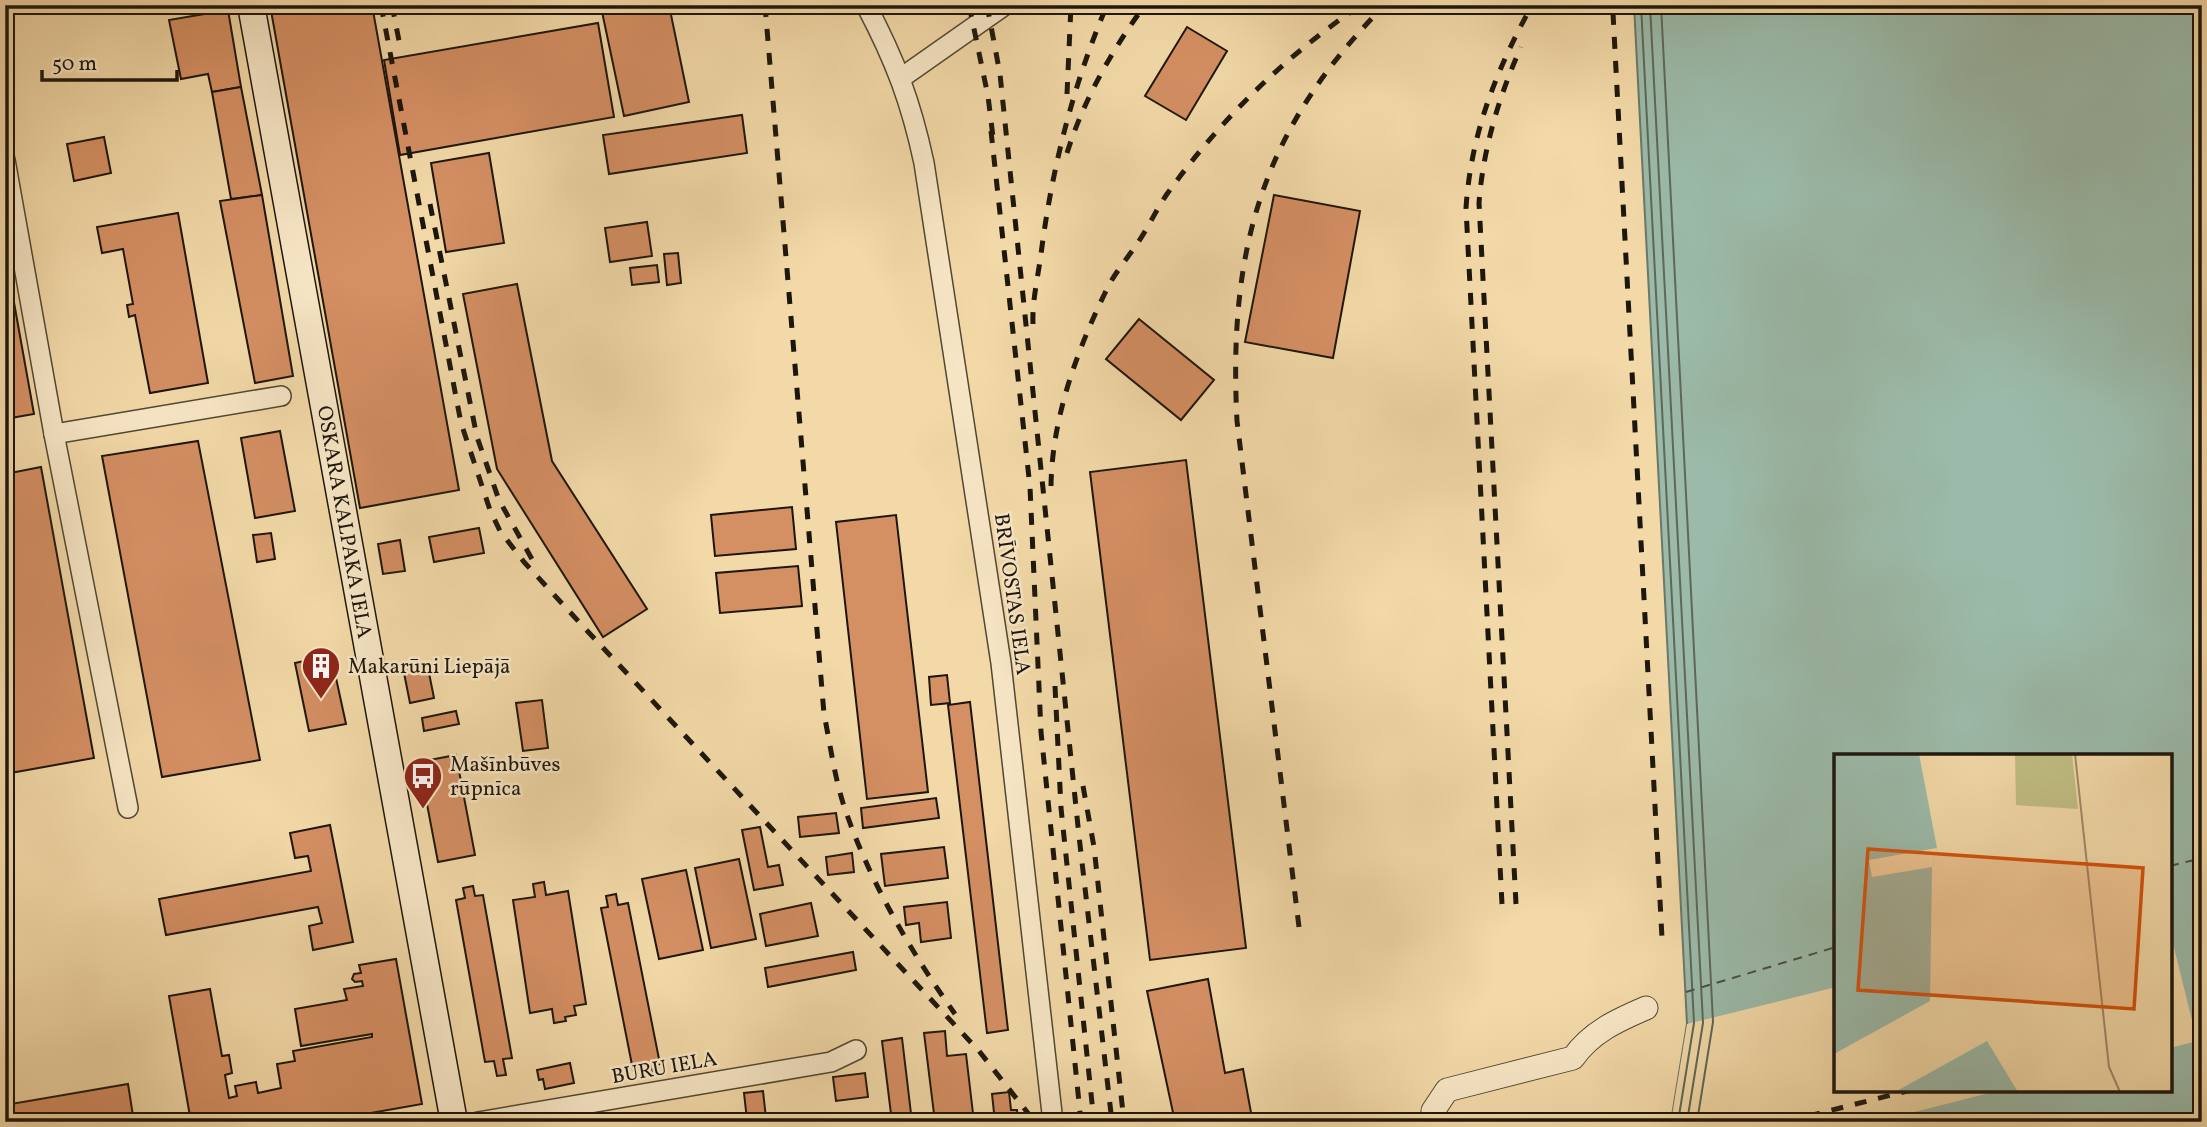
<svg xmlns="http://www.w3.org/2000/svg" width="2207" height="1127" viewBox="0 0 2207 1127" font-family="Vollkorn,serif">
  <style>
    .water { fill: #9bbaa9; stroke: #69786a; stroke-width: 2; fill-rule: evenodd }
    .pier { fill: #f3d9a8 }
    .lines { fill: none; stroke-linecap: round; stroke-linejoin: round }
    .shore { stroke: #5c685a; stroke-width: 2 }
    .ferry { stroke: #494f43; stroke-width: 2; stroke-dasharray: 9 7; stroke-linecap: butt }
    .building { fill: #d48f63; stroke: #1d160c; stroke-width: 2 }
    .minor-casing { stroke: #524733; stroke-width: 22 }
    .tertiary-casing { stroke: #524733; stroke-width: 25 }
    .secondary-casing { stroke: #1d160c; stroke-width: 29 }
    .minor { stroke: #f7e6c6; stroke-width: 19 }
    .tertiary { stroke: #f7e6c6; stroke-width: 23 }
    .secondary { stroke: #f7e6c6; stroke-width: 26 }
    .rail { stroke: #1d160c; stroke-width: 5; stroke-dasharray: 12 12; stroke-linecap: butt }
    .labels { text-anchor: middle; stroke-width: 5; stroke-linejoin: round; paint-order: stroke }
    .street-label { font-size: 21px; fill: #1d160c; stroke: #f7e6c6 }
    .poi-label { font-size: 21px; fill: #1d160c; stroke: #f7e6c6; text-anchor: start }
    .inset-river { fill: none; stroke: #9bbaa9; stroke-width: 3.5 }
    .inset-road { fill: none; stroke: #9d8b6a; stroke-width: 2 }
    .view { fill: #d4520c; fill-opacity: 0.15; stroke: #d4520c; stroke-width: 3.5 }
    .inset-edge { fill: none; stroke: #1d160c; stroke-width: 3.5 }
  </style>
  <rect width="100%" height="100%" fill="#f3d9a8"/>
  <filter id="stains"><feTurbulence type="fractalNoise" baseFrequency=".00286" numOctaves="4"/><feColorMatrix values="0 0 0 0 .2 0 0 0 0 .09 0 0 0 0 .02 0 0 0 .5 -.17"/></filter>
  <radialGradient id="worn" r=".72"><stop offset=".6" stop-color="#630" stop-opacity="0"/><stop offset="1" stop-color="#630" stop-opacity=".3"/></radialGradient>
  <!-- water -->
  <path class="water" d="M1634 5H2202V1122H1671L1687 1024ZM1836 756H2170V1090H1836Z"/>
  <!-- pier -->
  <g class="pier">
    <path d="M2170 931 2197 1041 2170 1048Z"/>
    <path d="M1836 987V1090H2001L1875 1122H1671L1687 1024Z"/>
  </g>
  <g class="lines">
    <!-- shore -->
    <g class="shore">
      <path d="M1641 5 1694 1023 1678 1122"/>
      <path d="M1650 5 1703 1023 1687 1122"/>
      <path d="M1661 5 1713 1022 1697 1122"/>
    </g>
    <!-- ferry -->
    <g class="ferry">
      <path d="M2170 866 2202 858"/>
      <path d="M1686 992 1836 947"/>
    </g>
  </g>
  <!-- building -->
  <g class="building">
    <path d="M270 5H372L459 490 360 508Z"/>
    <path d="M610 5H669L689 102 624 116 601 7Z"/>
    <path d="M228 10 241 87 212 92 208 74 181 79 169 20Z"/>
    <path d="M598 23 614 117 400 155 384 60Z"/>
    <path d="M1187 27 1227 51 1186 120 1145 96Z"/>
    <path d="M241 87 262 195 231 199 212 92Z"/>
    <path d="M742 115 747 153 609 174 603 135Z"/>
    <path d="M104 137 111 173 74 181 67 144Z"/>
    <path d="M489 153 504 243 446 252 431 163Z"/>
    <path d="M262 195 293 376 255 383 220 201Z"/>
    <path d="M1274 195 1360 211 1333 358 1245 342Z"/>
    <path d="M178 213 208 383 150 393 135 315 129 317 127 305 133 304 123 249 102 253 97 227Z"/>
    <path d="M647 222 652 256 610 262 605 228Z"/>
    <path d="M678 253 681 283 667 285 664 254Z"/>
    <path d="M657 265 659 282 632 285 630 268Z"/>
    <path d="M8 269 34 414 5 419V270Z"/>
    <path d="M517 284 552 461 647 609 603 637 497 469 463 294Z"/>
    <path d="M1139 319 1214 380 1181 420 1106 359Z"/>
    <path d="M280 431 295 511 255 518 241 438Z"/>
    <path d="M198 441 260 760 162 777 102 456Z"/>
    <path d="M1186 460 1246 948 1150 960 1090 472Z"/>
    <path d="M41 467 94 758 5 774V474Z"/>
    <path d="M792 507 796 549 715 556 711 515Z"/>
    <path d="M896 515 928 792 867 799 836 522Z"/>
    <path d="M479 528 484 553 434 562 429 537Z"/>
    <path d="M271 533 275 559 257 562 253 535Z"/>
    <path d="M400 540 405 571 383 574 378 544Z"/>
    <path d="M798 566 802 606 720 613 716 573Z"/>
    <path d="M331 655 346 724 309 731 295 663Z"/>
    <path d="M427 663 434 698 410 703 403 668Z"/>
    <path d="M947 675 950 703 931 705 929 677Z"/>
    <path d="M542 700 548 748 523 751 516 703Z"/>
    <path d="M970 702 1008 1030 987 1033 948 705Z"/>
    <path d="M456 711 459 724 424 731 422 718Z"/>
    <path d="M456 755 475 855 438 862 419 762Z"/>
    <path d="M936 798 939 818 863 828 861 808Z"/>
    <path d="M836 813 839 833 800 837 798 817Z"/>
    <path d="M330 825 353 942 313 950 309 926 322 923 318 907 166 935 159 899 311 871 308 856 295 858 290 833Z"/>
    <path d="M760 827 768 867 779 865 783 885 754 890 742 830Z"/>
    <path d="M944 847 948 878 885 886 881 854Z"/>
    <path d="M852 853 854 872 828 875 826 857Z"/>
    <path d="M739 859 756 939 711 948 695 868Z"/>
    <path d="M686 870 703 950 659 959 642 879Z"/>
    <path d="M544 882 546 895 568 891 586 1004 574 1006 576 1015 565 1017 566 1021 554 1023 552 1009 530 1013 513 900 535 897 533 884Z"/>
    <path d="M473 886 475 896 483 895 512 1058 503 1059 506 1075 497 1076 494 1061 485 1062 456 900 465 898 463 888Z"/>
    <path d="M616 894 618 905 628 903 660 1064 652 1066 653 1074 643 1076 642 1068 633 1070 601 908 608 907 606 896Z"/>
    <path d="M947 902 951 938 921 942 919 923 906 925 904 907Z"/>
    <path d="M811 903 818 936 766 946 760 914Z"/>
    <path d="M853 952 856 970 768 987 765 968Z"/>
    <path d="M396 959 422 1104 320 1122H191L169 996 210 989 222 1056 229 1055 232 1073 225 1075 229 1098 237 1096 235 1086 256 1082 258 1093 281 1088 277 1064 295 1061 293 1051 372 1037V1034L301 1046 295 1009 347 1000 344 989 363 986 362 981 355 982 352 979 354 974 361 973 359 965Z"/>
    <path d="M1208 979 1225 1073 1243 1069 1252 1118 1234 1122H1175L1147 991Z"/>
    <path d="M945 1031 947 1056 966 1054 974 1122H935L924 1033Z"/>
    <path d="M902 1038 912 1122H892L882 1041Z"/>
    <path d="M570 1063 574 1083 545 1089 543 1079 539 1080 537 1070Z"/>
    <path d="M865 1073 868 1097 836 1101 833 1077Z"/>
    <path d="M128 1084 134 1122H5V1105Z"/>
    <path d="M763 1091 766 1118 747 1120 744 1093Z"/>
    <path d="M1009 1092 1011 1110H1017L1018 1122H995L992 1094Z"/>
  </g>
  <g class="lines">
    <!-- minor casing -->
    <g class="minor-casing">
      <g id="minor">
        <path d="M866 5C895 60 911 102 924 163L1001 663 1053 1122"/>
        <path d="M901 78 1005 5"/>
        <path d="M5 160 54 434 128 808"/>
        <path d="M54 434 281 396"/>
        <path d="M478 1122 831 1062 856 1050"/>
      </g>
    </g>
    <!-- tertiary casing -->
    <g class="tertiary-casing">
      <path id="tertiary" d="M1435 1122 1433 1111 1447 1090 1573 1058C1591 1032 1618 1020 1646 1008"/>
    </g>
    <!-- secondary casing -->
    <g class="secondary-casing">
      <path id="secondary" d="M251 5 454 1122"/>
    </g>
    <!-- minor -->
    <use href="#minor" class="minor"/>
    <!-- tertiary -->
    <use href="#tertiary" class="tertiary"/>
    <!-- secondary -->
    <use href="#secondary" class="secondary"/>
    <!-- rail -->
    <g class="rail">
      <path d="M381 5 461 423 490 510 500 531 524 562 579 622 979 1051 1035 1122"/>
      <path d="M392 5 400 46"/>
      <path d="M765 5 824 714C830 743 834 774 843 803 868 879 909 949 955 1014"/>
      <path d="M969 5 988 96 993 137"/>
      <path d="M987 5 1000 74 1079 836 1112 1122"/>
      <path d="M1613 13 1662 938"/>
      <path d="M1067 94 1071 5"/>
      <path d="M991 131 1030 487 1041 732 1081 1122"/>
      <path d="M1067 153C1084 99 1112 50 1145 5"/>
      <path d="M430 204 477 437 499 500 533 561"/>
      <path d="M1033 324C1032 301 1038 277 1041 254 1052 168 1073 85 1107 5"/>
      <path d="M1051 486C1052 419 1076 353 1105 293 1113 275 1126 260 1137 244 1148 228 1156 210 1167 194 1220 120 1285 56 1361 5"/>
      <path d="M1055 686 1061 808 1094 1122"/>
      <path d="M1083 786 1094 847 1124 1122"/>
      <path d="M1502 904 1466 208C1471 133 1496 71 1532 5"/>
      <path d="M1516 904 1479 203C1483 149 1499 96 1521 47"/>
      <path d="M1299 927 1237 421C1228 250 1262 128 1385 5"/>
      <path d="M1785 1122 1911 1090"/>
    </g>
  </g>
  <!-- icons -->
  <defs>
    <g id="building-pin" transform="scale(2.0125)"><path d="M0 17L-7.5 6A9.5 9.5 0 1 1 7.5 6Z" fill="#8f2418" stroke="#f7e6c6"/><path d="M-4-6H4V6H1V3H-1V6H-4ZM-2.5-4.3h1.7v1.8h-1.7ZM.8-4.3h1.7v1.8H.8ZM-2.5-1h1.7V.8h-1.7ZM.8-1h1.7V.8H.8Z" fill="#fff"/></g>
    <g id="bus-pin" transform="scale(2.0125)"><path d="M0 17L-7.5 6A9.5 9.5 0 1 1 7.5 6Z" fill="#8f2418" stroke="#f7e6c6"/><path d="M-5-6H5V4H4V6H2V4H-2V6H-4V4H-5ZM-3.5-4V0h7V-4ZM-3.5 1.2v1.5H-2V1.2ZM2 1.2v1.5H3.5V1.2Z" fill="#fff"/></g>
  </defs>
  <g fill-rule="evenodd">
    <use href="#building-pin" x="321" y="666"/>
    <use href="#bus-pin" x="423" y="776"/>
  </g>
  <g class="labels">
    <!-- street labels -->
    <g class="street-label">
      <text transform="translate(345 522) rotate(80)" y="7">OSKARA KALPAKA IELA</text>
      <text transform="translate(1013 594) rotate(82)" y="7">BRĪVOSTAS IELA</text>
      <text transform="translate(664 1067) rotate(-10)" y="7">BURU IELA</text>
    </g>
    <!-- poi labels -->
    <g class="poi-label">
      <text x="348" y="673">Makarūni Liepājā</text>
      <text x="450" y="771">Mašīnbūves<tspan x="450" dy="24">rūpnīca</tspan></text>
    </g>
  </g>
  <!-- overview -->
  <g transform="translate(1834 754)">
    <rect width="338" height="338" fill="#f3d9a8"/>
    <path d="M181 0H238L244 55 182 51Z" fill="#c0be84"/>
    <path d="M0 0H85L103 94 98 113 96 247 0 300ZM153 287 184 338H61Z" fill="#9bbaa9"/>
    <path d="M103 94 98 113 38 123 35 106Z" fill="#f3d9a8"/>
    <path class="inset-river" d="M0 134 98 117"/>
    <path class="inset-road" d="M241 0 275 313 286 338"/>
    <path class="view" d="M34 95 309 114 300 255 24 236Z"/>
    <rect width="338" height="338" class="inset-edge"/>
  </g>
  <!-- margin -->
  <rect width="2207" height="1127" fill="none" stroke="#f3d9a8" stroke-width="28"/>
  <rect x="7" y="7" width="2193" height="1113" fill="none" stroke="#1d160c" stroke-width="3.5"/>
  <rect x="14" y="14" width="2179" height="1099" fill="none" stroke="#1d160c" stroke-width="2"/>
  <!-- scale -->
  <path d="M42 70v10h135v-10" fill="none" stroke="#1d160c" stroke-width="3.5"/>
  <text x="52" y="70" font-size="21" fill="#1d160c" stroke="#f7e6c6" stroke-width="5" paint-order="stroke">50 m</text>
  <rect width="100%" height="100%" filter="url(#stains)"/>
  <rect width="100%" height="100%" fill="url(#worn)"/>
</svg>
